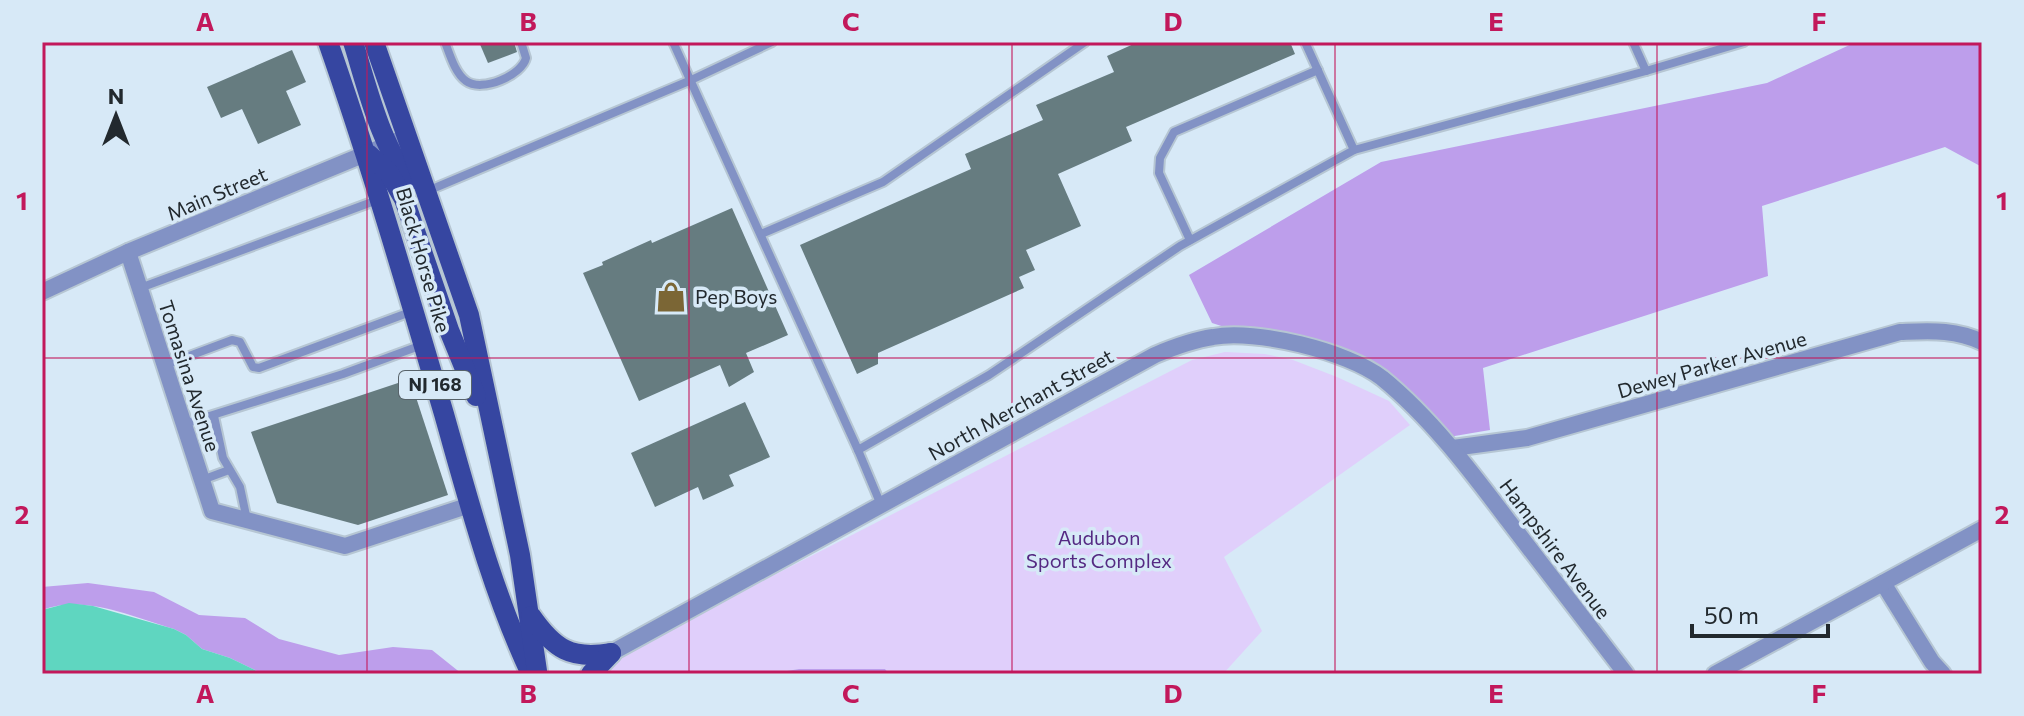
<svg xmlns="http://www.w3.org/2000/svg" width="2024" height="716" viewBox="0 0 2024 716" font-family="Commissioner,sans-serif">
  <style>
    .green { fill: #e0cffb }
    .forest { fill: #bd9eeb }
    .water { fill: #5fd6c0 }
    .building { fill: #667c80 }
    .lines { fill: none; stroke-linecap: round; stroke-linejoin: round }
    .lane-casing { stroke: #b6c6d3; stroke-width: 12 }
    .street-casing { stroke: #b6c6d3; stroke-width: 20 }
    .primary-casing { stroke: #b6c6d3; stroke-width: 24 }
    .lane { stroke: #8292c5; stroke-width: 8 }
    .street { stroke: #8292c5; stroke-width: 16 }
    .primary { stroke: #3646a1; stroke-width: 20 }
    .grid { fill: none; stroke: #c2185b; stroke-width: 2; stroke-opacity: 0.55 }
    .labels { text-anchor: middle; stroke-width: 7; stroke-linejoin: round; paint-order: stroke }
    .shield { fill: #d7e9f7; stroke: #58636a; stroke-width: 2 }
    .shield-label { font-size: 18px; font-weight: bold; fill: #22292e }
    .street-label { font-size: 20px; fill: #22292e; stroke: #d7e9f7 }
    .poi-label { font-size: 20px; fill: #22292e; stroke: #d7e9f7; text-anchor: start }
    .park-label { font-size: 20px; fill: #552a83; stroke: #d7e9f7 }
    .neatline { fill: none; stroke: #c2185b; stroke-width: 3 }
    .grid-label { font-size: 26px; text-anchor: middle; font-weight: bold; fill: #c2185b }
  </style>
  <rect width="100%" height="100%" fill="#d7e9f7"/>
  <!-- green -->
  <path class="green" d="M1225 352 1265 354 1293 360 1337 377 1389 401 1410 425 1224 557 1262 631 1223 674H889L885 669H799L769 674H582L1192 360Z"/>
  <!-- forest -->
  <g class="forest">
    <path d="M1856 42H1982V167L1945 147 1762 206 1768 276 1483 368 1490 430 1443 438 1380 377 1212 323 1189 275 1381 162 1767 83Z"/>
    <path d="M88 583 154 592 199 615 245 618 279 639 339 655 393 647 432 650 462 674H263L230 658 202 649 186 635 174 629C132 617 85 594 42 610V587Z"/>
    <path d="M799 669H885L889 674H769Z"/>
  </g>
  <!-- water -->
  <path class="water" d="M69 603 93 606 174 629 186 635 202 649 230 658 263 674H42V610Z"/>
  <!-- building -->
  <g class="building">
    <path d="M479 42H514L517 52 488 63Z"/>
    <path d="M1138 42H1290L1295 54 1126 127 1132 141 1058 174 1081 226 1026 250 1035 270 1019 277 1024 288 878 353V364L857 374 800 245 971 169 965 154 1043 120 1036 105 1114 72 1107 56Z"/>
    <path d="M292 50 306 82 286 91 301 125 258 144 242 109 221 118 207 87Z"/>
    <path d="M732 208 788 335 746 353 754 372 729 387 720 365 639 401 583 273 603 265 602 262 651 240 652 243Z"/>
    <path d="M410 379 448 495 358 525 277 503 251 432Z"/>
    <path d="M745 402 770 457 729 475 734 486 703 500 698 487 655 507 631 453Z"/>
  </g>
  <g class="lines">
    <!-- lane casing -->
    <g class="lane-casing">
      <g id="lane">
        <path d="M445 42C450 55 455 73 466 81 482 93 522 75 526 58L521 42"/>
        <path d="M673 42 858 450 989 375 1180 246 1354 150 1305 42"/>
        <path d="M1646 71 1744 42"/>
        <path d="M1354 150 1646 71 1633 42"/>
        <path d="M425 192 689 81 772 42"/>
        <path d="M761 234 883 182 1085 42"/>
        <path d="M1190 240 1159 173 1160 158 1174 132 1318 70"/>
        <path d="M140 288 380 199"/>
        <path d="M165 365 232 340 240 342 253 367 259 368 413 311"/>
        <path d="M214 416 223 458 240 487 247 520"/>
        <path d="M184 424 343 374 422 345"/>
        <path d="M858 450 881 505"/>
        <path d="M202 480 229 470"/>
      </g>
    </g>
    <!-- street casing -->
    <g class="street-casing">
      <g id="street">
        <path d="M128 252 212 511 345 546 470 505"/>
        <path d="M42 292 128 252 399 140"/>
        <path d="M1453 448 1527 438 1900 332C1930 331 1955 329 1982 342"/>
        <path d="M1883 583 1932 662 1943 674"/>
        <path d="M611 653 1155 355C1174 347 1192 340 1213 337 1256 329 1347 351 1382 378 1430 417 1470 470 1507 519 1547 571 1586 622 1626 674"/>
        <path d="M1715 674 1982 529"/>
      </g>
    </g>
    <!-- primary casing -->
    <g class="primary-casing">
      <g id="primary">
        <path d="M328 42C371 165 407 289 444 414 469 502 492 591 531 674"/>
        <path d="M353 42C365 79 383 157 412 179"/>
        <path d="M374 42 469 315 520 555 537 671"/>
        <path d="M368 154 389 173 404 199 449 330 476 396"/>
        <path d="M531 616C554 649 571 660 611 653"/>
        <path d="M591 674 611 653"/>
      </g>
    </g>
    <!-- lane -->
    <use href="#lane" class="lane"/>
    <!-- street -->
    <use href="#street" class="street"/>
    <!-- primary -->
    <use href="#primary" class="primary"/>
  </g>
  <!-- grid -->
  <path class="grid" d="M367 42V674M689 42V674M1012 42V674M1335 42V674M1657 42V674M42 358H1982"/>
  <!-- icons -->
  <defs>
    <g id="shop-bare" transform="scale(2.4)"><path d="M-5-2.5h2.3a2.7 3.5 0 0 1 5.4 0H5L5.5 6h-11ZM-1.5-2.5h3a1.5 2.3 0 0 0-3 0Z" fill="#7b6635" stroke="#d7e9f7" stroke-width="2.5" paint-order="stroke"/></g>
  </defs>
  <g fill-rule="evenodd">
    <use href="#shop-bare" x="671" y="297"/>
  </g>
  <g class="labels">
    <!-- shield labels -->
    <rect class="shield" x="399" y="371" width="72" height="28" rx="6"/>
    <g class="shield-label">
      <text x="435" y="391">NJ 168</text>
    </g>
    <!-- street labels -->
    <g class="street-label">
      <text transform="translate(217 194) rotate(-23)" y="7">Main Street</text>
      <text transform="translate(423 260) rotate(74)" y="7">Black Horse Pike</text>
      <text transform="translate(1712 365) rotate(-16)" y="7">Dewey Parker Avenue</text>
      <text transform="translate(189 376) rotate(72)" y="7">Tomasina Avenue</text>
      <text transform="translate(1021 405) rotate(-29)" y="7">North Merchant Street</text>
      <text transform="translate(1555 549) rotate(53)" y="7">Hampshire Avenue</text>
    </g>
    <!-- poi labels -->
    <g class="poi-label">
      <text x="695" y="304">Pep Boys</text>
    </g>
    <!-- park labels -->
    <g class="park-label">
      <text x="1099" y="545">Audubon<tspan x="1099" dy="23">Sports Complex</tspan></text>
    </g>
  </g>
  <!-- border -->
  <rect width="2024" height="716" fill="none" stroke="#d7e9f7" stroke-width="88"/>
  <!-- north arrow -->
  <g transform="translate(116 116)" stroke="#d7e9f7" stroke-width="6" paint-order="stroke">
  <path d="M0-6L14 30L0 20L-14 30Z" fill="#22292e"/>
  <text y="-12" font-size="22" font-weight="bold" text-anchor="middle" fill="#22292e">N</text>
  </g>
  <!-- scale -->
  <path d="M1692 624v12h136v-12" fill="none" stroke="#22292e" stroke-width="4"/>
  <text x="1704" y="624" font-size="24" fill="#22292e" stroke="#d7e9f7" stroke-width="6" paint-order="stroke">50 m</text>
  <rect x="44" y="44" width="1936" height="628" class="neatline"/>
  <g class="grid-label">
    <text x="205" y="31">A</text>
    <text x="528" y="31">B</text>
    <text x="851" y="31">C</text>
    <text x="1173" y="31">D</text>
    <text x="1496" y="31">E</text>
    <text x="1819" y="31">F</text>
    <text x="22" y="210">1</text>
    <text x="2002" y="210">1</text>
    <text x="22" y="524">2</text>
    <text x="2002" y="524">2</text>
    <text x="205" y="703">A</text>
    <text x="528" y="703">B</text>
    <text x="851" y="703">C</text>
    <text x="1173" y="703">D</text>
    <text x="1496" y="703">E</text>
    <text x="1819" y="703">F</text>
  </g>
</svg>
